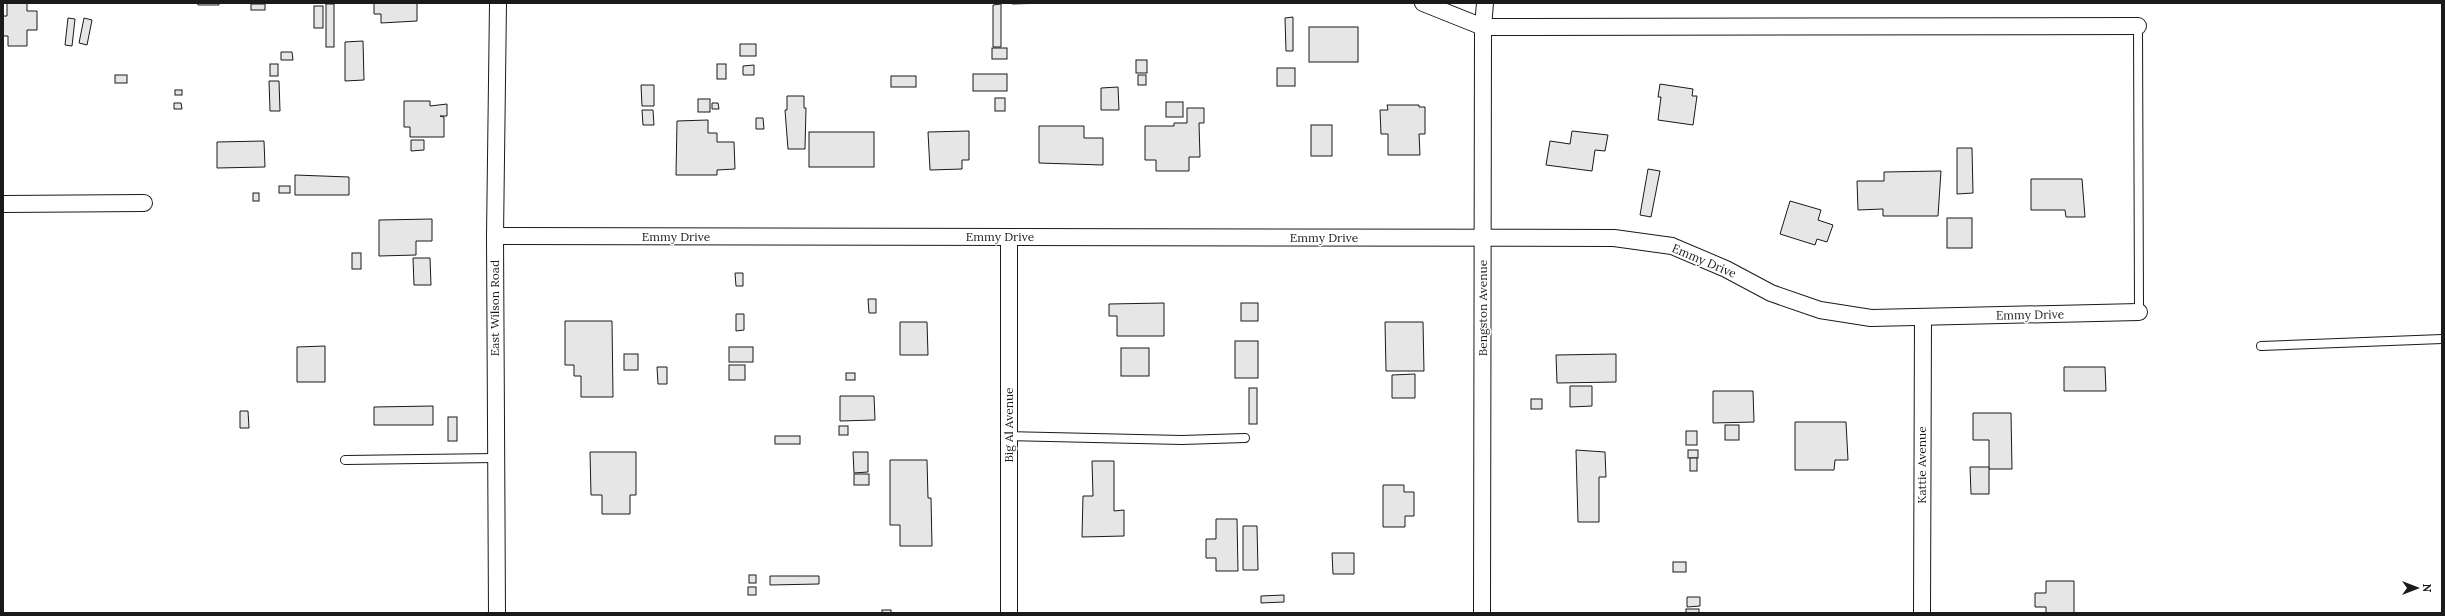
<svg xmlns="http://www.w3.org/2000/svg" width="2445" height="616" viewBox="0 0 2445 616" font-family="Lora,serif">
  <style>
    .building { fill: #e6e6e6; stroke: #1a1a1a }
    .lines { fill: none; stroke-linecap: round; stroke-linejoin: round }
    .service-casing { stroke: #1a1a1a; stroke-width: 10 }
    .minor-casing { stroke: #1a1a1a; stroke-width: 18 }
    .service { stroke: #fff; stroke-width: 8 }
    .minor { stroke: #fff; stroke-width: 16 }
    .labels { text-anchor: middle; stroke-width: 3; stroke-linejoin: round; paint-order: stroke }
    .street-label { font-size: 12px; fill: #1a1a1a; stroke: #fff }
  </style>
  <rect width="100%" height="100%" fill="#fff"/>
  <!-- building -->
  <g class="building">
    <path d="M7 3H27V11H37V30H27V46H8V36H3V16H7Z"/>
    <path d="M197 3H219V5H198Z"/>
    <path d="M374 3H417V21L381 23V14H374Z"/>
    <path d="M1012 3H1048L1012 4Z"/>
    <rect x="251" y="4" width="14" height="6"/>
    <rect x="326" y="4" width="8" height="43"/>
    <path d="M1001 4V47H993V5Z"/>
    <rect x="314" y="6" width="9" height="22"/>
    <path d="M1293 17V51H1286L1285 18Z"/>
    <path d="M68 18 75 19 72 46 65 45Z"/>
    <path d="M84 18 92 20 87 45 79 43Z"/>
    <rect x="1309" y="27" width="49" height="35"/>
    <path d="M363 41 364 80 345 81V42Z"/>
    <rect x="740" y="44" width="16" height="12"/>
    <rect x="992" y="48" width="15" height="11"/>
    <path d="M281 52H292L293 60H281Z"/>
    <rect x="1136" y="60" width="11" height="13"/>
    <rect x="270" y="64" width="8" height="12"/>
    <rect x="717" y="64" width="9" height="15"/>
    <path d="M754 65V75H743V66Z"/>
    <rect x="1277" y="68" width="18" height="18"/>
    <rect x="973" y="74" width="34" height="17"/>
    <rect x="115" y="75" width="12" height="8"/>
    <rect x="1138" y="75" width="8" height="10"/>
    <rect x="891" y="76" width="25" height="11"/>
    <path d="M269 81H279L280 111H270Z"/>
    <path d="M1660 84 1693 89 1692 96H1697L1693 125 1658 120 1661 97H1658Z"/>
    <path d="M641 85H654V106H642Z"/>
    <path d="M1118 87 1119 110H1101V88Z"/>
    <rect x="175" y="90" width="7" height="5"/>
    <path d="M787 96H804V108H806L805 149H788L785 110H787Z"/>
    <rect x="995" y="98" width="10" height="13"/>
    <rect x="698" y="99" width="12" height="13"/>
    <path d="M404 101H430V106L447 104V116H440L444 117V137H410V127H404Z"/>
    <rect x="1166" y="102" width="17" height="15"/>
    <path d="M174 103H181L182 109H174Z"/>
    <path d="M712 103H718L719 109H712Z"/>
    <path d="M1387 105H1419V107H1425V134H1419L1420 155H1388V134H1381L1380 110H1388Z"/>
    <path d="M1187 108H1204V123H1199L1200 157H1189V171H1156V160H1145V126H1174V123H1187Z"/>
    <path d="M642 110H653L654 125H643Z"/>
    <path d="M756 118H763L764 129H756Z"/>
    <path d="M708 120V133H717V142H734L735 169 717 170V175H676L677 121Z"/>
    <rect x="1311" y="125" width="21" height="31"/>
    <path d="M1039 126H1084V138H1103V165L1039 163Z"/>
    <path d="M969 131V160H962V169L930 170 928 132Z"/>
    <path d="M1572 131 1608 135 1605 151 1595 150 1592 171 1546 165 1550 141 1570 144Z"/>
    <rect x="809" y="132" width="65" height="35"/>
    <path d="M411 140H424V150L411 151Z"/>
    <path d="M264 141 265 167 217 168V142Z"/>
    <path d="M1957 148H1972L1973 193 1957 194Z"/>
    <path d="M1648 169 1660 171 1651 217 1640 215Z"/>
    <path d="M1941 171 1938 216H1883V209L1858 210 1857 181H1884V172Z"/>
    <path d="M295 175 349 177V195H295Z"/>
    <path d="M2031 179H2082L2085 217H2066L2065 210H2031Z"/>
    <rect x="279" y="186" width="11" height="7"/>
    <rect x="253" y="193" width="6" height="8"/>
    <path d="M1790 201 1821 210 1818 220 1833 225 1827 242 1817 239 1815 245 1780 234Z"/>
    <rect x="1947" y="218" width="25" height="30"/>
    <path d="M432 219V241H416V255L379 256V220Z"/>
    <rect x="352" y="253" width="9" height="16"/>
    <path d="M413 258H430L431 285H414Z"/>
    <path d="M735 273H743V286H736Z"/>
    <path d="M868 299H876V313H869Z"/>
    <path d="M1164 303V336H1117V316H1109V304Z"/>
    <rect x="1241" y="303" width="17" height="18"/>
    <path d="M736 314H744V330L736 331Z"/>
    <path d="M565 321H612L613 397H581V376H574V365H565Z"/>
    <path d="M900 322H927L928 355H900Z"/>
    <path d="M1385 322H1423L1424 371H1386Z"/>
    <rect x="1235" y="341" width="23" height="37"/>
    <path d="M325 346V382H297V347Z"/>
    <rect x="729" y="347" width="24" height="15"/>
    <rect x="1121" y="348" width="28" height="28"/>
    <rect x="624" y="354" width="14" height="16"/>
    <path d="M1616 354V382L1557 383 1556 355Z"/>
    <rect x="729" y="365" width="16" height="15"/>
    <path d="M657 367H667V384H658Z"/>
    <path d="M2064 367H2105L2106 391H2064Z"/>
    <rect x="846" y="373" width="9" height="7"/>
    <path d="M1415 374V398H1392V375Z"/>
    <path d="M1570 386H1592V406L1570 407Z"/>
    <rect x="1249" y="388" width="8" height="36"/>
    <path d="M1713 391H1753L1754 422 1713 423Z"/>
    <path d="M840 396H874L875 420 840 421Z"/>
    <rect x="1531" y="399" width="11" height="10"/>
    <path d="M433 406V425H374V407Z"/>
    <path d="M240 411H248L249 428H240Z"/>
    <path d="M1973 413H2011L2012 469H1989V440H1973Z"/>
    <rect x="448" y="417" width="9" height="24"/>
    <path d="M1795 422H1846L1848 460H1835L1834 470H1795Z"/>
    <rect x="1725" y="425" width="14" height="15"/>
    <rect x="839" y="426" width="9" height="9"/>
    <rect x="1686" y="431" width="11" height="14"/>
    <rect x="775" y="436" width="25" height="8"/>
    <path d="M1576 450 1605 452 1606 477H1599V522H1578Z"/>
    <rect x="1688" y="450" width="10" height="8"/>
    <path d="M590 452H636V495H630V514H602V495H591Z"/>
    <path d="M853 452H868V472L854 473Z"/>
    <rect x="1690" y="458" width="7" height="13"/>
    <path d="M890 460H927L928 498H931L932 546H900V525H890Z"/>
    <path d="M1092 461H1114V511L1124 510V536L1082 537 1083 496H1093Z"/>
    <path d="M1970 467H1989V494H1971Z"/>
    <rect x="854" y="474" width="15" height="11"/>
    <path d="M1383 485H1404V492H1414V516H1405V527H1383Z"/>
    <path d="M1216 519H1237L1238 571H1216V558H1206V539H1216Z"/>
    <path d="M1243 526H1257L1258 570H1243Z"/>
    <path d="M1332 553H1354V574H1333Z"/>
    <rect x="1673" y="562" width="13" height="10"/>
    <rect x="749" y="575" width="7" height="8"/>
    <path d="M770 576H819V584L770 585Z"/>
    <path d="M2046 581H2074V613H2046V607H2035V593H2046Z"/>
    <rect x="748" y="587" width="8" height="8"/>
    <path d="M1284 595V602L1261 603V596Z"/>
    <path d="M1687 597H1700V606L1687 607Z"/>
    <rect x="1686" y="609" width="13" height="4"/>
    <rect x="882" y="610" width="9" height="3"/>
  </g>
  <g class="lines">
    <!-- service casing -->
    <g class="service-casing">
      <g id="service">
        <path d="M2138 26 2139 312"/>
        <path d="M2261 346 2442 339"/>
        <path d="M1009 436 1182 440 1245 438"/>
        <path d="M345 460 496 458"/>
      </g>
    </g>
    <!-- minor casing -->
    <g class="minor-casing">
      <g id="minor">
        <path d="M1423 3 1483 27 2138 26"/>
        <path d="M3 204 144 203"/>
        <path d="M495 236 1614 238 1672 246 1726 269 1771 293 1820 310 1871 318 2139 312"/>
        <path d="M497 613 495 236 498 3"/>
        <path d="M1009 613V237"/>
        <path d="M1482 613 1483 27 1485 3"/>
        <path d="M1922 613 1923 317"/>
      </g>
    </g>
    <!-- service -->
    <use href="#service" class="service"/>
    <!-- minor -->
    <use href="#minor" class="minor"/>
  </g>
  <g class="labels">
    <!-- street labels -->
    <g class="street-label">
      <text x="676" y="241">Emmy Drive</text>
      <text x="1000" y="241">Emmy Drive</text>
      <text x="1324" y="242">Emmy Drive</text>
      <text transform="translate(1704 261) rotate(23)" y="4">Emmy Drive</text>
      <text transform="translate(495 308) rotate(-90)" y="4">East Wilson Road</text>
      <text transform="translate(1483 308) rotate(-90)" y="4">Bengston Avenue</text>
      <text transform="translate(2030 315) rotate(-1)" y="4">Emmy Drive</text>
      <text transform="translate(1009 425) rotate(-90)" y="4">Big Al Avenue</text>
      <text transform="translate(1922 465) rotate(-90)" y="4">Kattie Avenue</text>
    </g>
  </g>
  <!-- border -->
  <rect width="2445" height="616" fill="none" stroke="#1a1a1a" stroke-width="8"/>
  <!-- north arrow -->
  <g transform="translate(2417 588) rotate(90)" stroke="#ffffff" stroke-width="3" paint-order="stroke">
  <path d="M0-3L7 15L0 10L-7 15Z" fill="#1a1a1a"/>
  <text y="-6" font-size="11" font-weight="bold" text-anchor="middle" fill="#1a1a1a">N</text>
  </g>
</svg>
